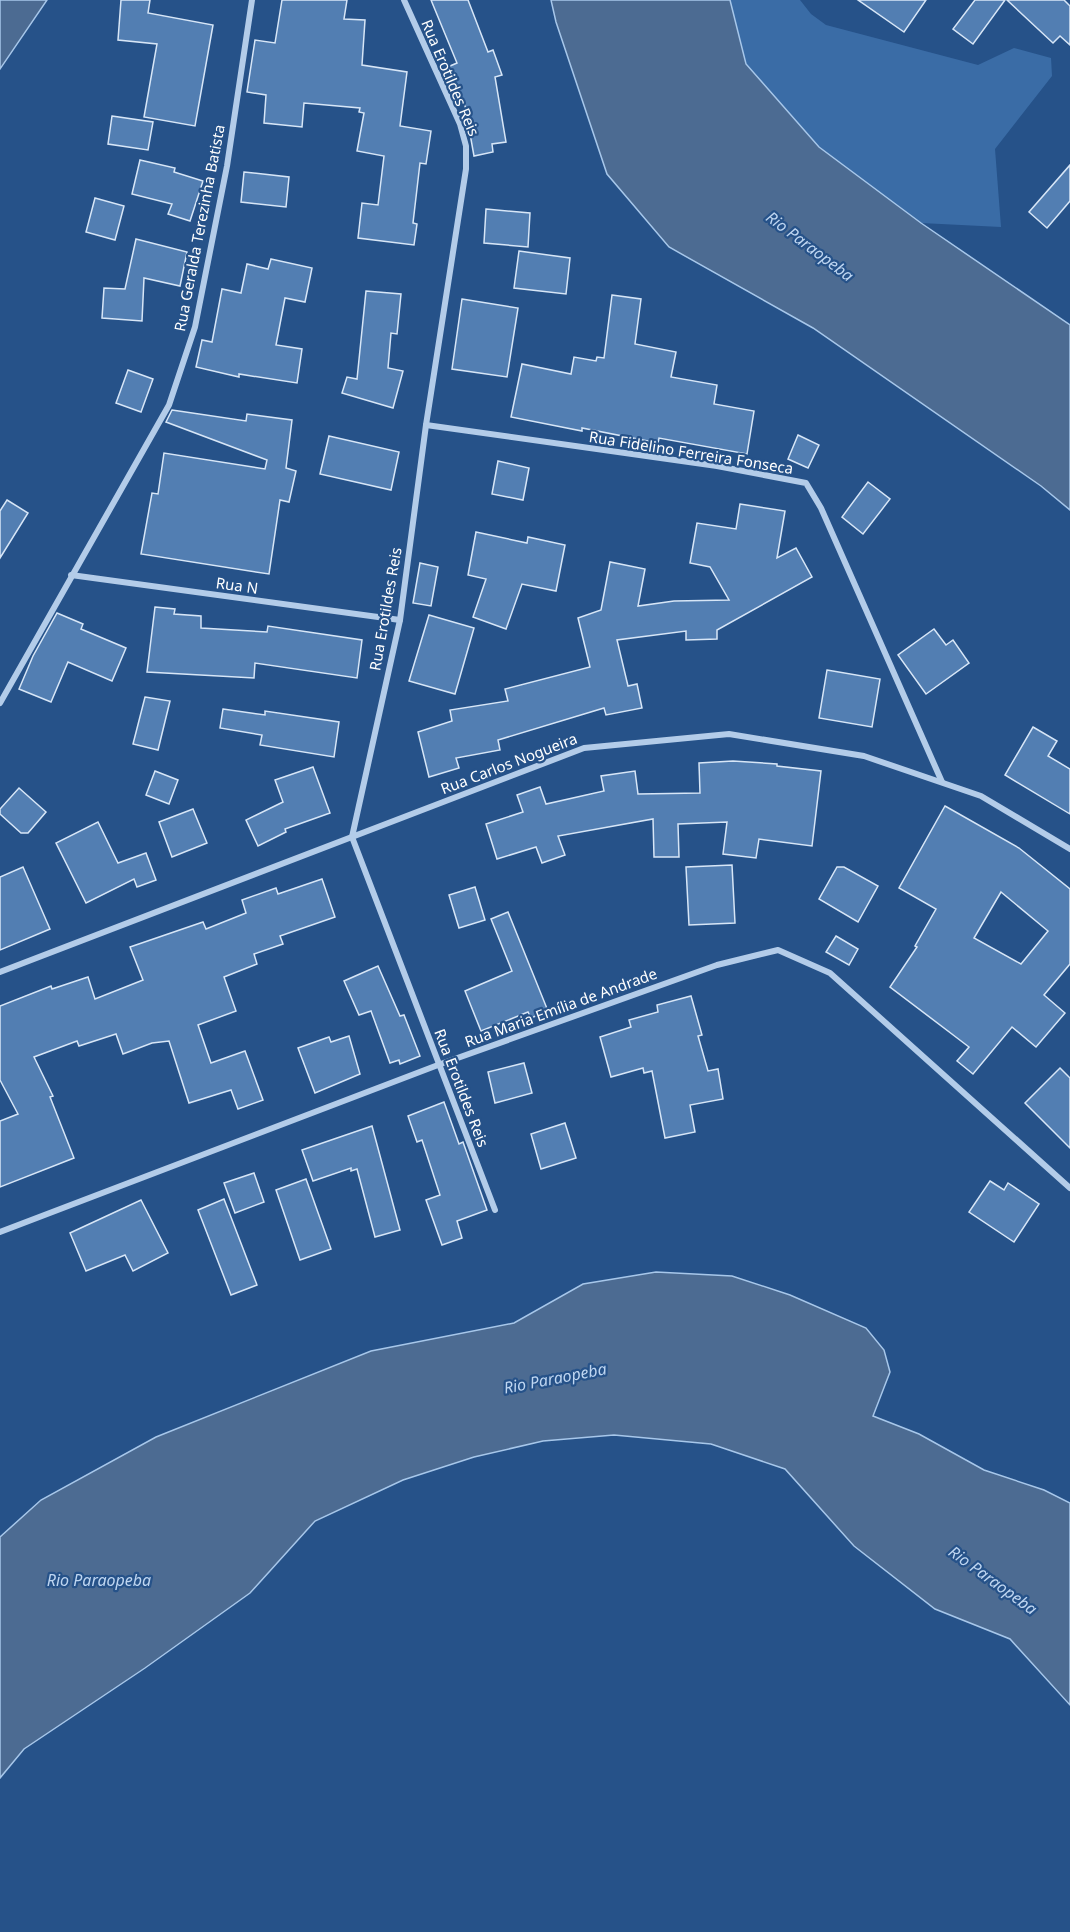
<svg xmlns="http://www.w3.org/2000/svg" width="1070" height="1932" viewBox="0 0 1070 1932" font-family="'Noto Sans',sans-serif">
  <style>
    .green { fill: #3a6ca6 }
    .water { fill: #4c6b92; stroke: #a7c7ea; stroke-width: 1.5 }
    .building { fill: #527eb2; stroke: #d7e6f7; stroke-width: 1.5; fill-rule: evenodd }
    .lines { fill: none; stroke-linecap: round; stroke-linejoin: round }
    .street { stroke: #b3cce9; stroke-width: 6 }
    .labels { text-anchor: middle; stroke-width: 4.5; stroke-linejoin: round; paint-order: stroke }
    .street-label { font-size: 15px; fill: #fff; stroke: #265289 }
    .water-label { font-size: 16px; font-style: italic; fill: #bfd6f1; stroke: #265289 }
  </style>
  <rect width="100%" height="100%" fill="#265289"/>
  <!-- green -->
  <path class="green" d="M730 0H800L811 14 826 25 978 65 1014 48 1051 58 1052 76 995 149 1001 227 921 223 819 147 746 64Z"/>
  <!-- water -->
  <g class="water">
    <path d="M0 0H47L0 69Z"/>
    <path d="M551 0H730L746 64 819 147 921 223 1070 325V510L1041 486 813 328 669 247 607 174 556 22Z"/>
    <path d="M656 1272 732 1276 790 1295 866 1328 884 1350 890 1372 873 1416 919 1434 984 1470 1044 1490 1070 1503V1705L1010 1639 935 1609 854 1546 785 1469 711 1444 614 1435 543 1441 474 1457 403 1480 315 1521 250 1593 145 1668 24 1749 0 1778V1537L41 1500 156 1437 371 1351 514 1323 583 1284Z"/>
  </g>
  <!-- building -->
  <g class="building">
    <path d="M121 0H150L148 13 213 25 195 126 144 117 157 44 118 40Z"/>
    <path d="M282 0H347L344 19 365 20 362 65 407 72 400 126 431 131 426 164 420 163 413 223 417 224 414 245 358 238 362 203 378 205 384 156 357 151 364 113 359 112 360 108 304 103 302 127 264 123 266 95 247 92 255 40 275 43Z"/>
    <path d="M431 0H468L488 52 493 50 502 75 495 77 506 142 492 144 493 152 474 156 464 100 456 103 443 69 457 63Z"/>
    <path d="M858 0H926L904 32Z"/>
    <path d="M975 0H1005L973 44 953 29Z"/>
    <path d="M1007 0H1064L1070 6V45L1060 36 1053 43Z"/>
    <path d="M112 116 153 122 148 150 108 144Z"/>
    <path d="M140 160 175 168 174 172 203 181 190 221 168 214 172 204 132 194Z"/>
    <path d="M1070 165V201L1047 228 1029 212Z"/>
    <path d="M244 172 289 177 286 207 241 202Z"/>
    <path d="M95 198 124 206 115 240 86 232Z"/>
    <path d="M486 209 530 213 528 247 484 243Z"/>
    <path d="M136 239 187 252 180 286 144 278 142 321 102 318 104 288 125 289Z"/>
    <path d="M519 251 570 258 566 294 514 288Z"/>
    <path d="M271 259 312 268 305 302 285 298 276 345 302 349 297 383 239 374V377L196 367 202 340 212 342 222 289 241 293 247 264 268 269Z"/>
    <path d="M366 291 401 294 397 334 391 333 388 368 403 371 393 408 342 393 347 377 357 379Z"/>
    <path d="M612 295 641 299 635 344 676 352 671 377 717 385 714 404 754 411 747 454 659 438 658 443 582 428V431L511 417 522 364 571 374 574 357 596 361 597 357 604 358Z"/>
    <path d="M462 299 518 308 507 377 452 369Z"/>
    <path d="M128 370 153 379 141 412 116 403Z"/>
    <path d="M172 410 246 421 247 414 292 420 286 468 296 471 289 502 280 500 269 574 141 554 152 493 158 494 164 453 265 469 267 460 166 422Z"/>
    <path d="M798 435 819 445 808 468 788 459Z"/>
    <path d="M329 436 399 452 391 490 320 474Z"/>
    <path d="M498 461 529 468 523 500 492 494Z"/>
    <path d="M868 482 890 499 863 534 842 517Z"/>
    <path d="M7 500 28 513 0 558V511Z"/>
    <path d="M740 504 785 511 777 558 796 548 812 577 717 630V639L686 640V631L617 640 628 686 637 684 642 708 606 715 604 708 498 740 500 750 456 758 459 768 429 777 418 732 452 721 450 710 508 701 505 689 590 667 578 618 601 610 610 562 645 569 638 606 674 601 729 600 710 567 690 563 697 523 736 529Z"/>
    <path d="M476 532 527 543 528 537 565 545 556 591 522 584 506 629 473 617 486 579 468 575Z"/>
    <path d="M420 563 438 567 431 606 413 603Z"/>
    <path d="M155 607 175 609 174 614 201 616V628L267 632 268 626 362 640 357 678 255 663 254 678 147 672Z"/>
    <path d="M57 613 83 624 81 629 126 648 112 681 68 662 51 702 19 689 33 656Z"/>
    <path d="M429 615 474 628 455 694 409 681Z"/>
    <path d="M934 629 946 645 953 640 969 663 926 694 898 655Z"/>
    <path d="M827 670 880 679 872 727 819 718Z"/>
    <path d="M145 697 170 701 158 750 133 744Z"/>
    <path d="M223 709 265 715V711L339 722 334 757 260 745 262 735 220 728Z"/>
    <path d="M1033 727 1057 741 1048 756 1070 769V814L1005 775Z"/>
    <path d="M733 761 777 764V766L821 771 812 846 759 839 756 858 723 854 727 822 678 824 679 857H654L653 819 558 836 565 855 542 863 536 847 497 859 486 824 523 812 517 795 540 787 546 804 604 791 601 776 635 771 638 794 700 793 699 763Z"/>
    <path d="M313 767 330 813 285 829 286 832 258 846 246 820 283 802 275 780Z"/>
    <path d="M155 771 178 780 169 804 146 795Z"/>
    <path d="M19 788 46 812 28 833H21L0 814V809Z"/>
    <path d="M945 806 1019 848 1070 889V964L1044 995 1065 1013 1036 1047 1012 1027 973 1074 957 1061 969 1047 890 987 917 947 915 946 936 909 899 888ZM1001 892 1048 931 1021 964 974 938Z"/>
    <path d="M193 809 207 843 172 857 159 822Z"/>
    <path d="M98 822 118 863 146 853 156 880 137 887 134 879 86 903 56 843Z"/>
    <path d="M732 865 735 923 689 925 686 867Z"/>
    <path d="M23 867 50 929 0 950V877Z"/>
    <path d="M837 867H844L878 886 858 922 819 899Z"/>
    <path d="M322 879 335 917 280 936 283 944 254 954 257 964 224 977 236 1011 198 1025 211 1063 245 1051 263 1100 238 1109 231 1090 189 1103 169 1041 152 1043 123 1054 116 1034 79 1046 77 1041 34 1057 53 1096 50 1097 74 1158 0 1187V1121L18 1114 0 1080V1006L51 986 52 989 88 977 95 999 143 980 130 947 203 922 206 929 246 913 242 900 276 888 278 894Z"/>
    <path d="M475 887 485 920 459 928 449 895Z"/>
    <path d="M508 912 548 1011 531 1018 528 1012 481 1031 465 991 512 971 491 919Z"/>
    <path d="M836 936 858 949 849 965 826 952Z"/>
    <path d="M378 966 400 1016 404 1015 420 1056 400 1064 399 1060 390 1063 371 1011 359 1015 344 981Z"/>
    <path d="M691 996 702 1035 698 1036 708 1071 718 1069 723 1099 690 1105 695 1132 665 1138 652 1071 644 1073 643 1068 611 1077 600 1037 631 1027 629 1020 658 1012 657 1005Z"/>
    <path d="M349 1036 360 1074 315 1093 298 1048 329 1037 331 1042Z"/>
    <path d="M524 1063 532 1093 495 1103 488 1072Z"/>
    <path d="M1060 1068 1070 1078V1148L1025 1103Z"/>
    <path d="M444 1102 459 1144 463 1142 487 1210 457 1221 462 1238 442 1245 426 1200 440 1195 422 1140 417 1142 408 1116Z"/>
    <path d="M565 1123 576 1158 541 1169 531 1134Z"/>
    <path d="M372 1126 400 1230 375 1237 357 1169 351 1171V1168L313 1181 302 1150Z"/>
    <path d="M254 1173 264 1202 235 1213 224 1183Z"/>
    <path d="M306 1179 331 1249 300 1260 276 1190Z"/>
    <path d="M990 1181 1004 1190 1008 1183 1039 1204 1014 1242 969 1212Z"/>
    <path d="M224 1199 257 1285 231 1295 198 1210Z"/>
    <path d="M141 1200 168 1253 133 1271 125 1255 86 1271 70 1233Z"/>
  </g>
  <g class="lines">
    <!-- street -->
    <g class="street">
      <path d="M404 0 460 124 466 146V169L426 425 400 620 352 837 495 1210"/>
      <path d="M426 425 717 466 806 483 821 508 942 782"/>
      <path d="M71 575 400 620"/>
      <path d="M0 703 169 405 195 327 227 166 252 0"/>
      <path d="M0 972 584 748 729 734 864 756 981 796 1070 849"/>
      <path d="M0 1232 438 1065 717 965 778 950 830 973 1070 1188"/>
    </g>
  </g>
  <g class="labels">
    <!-- street labels -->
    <g class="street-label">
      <text transform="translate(450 78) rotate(67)" y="5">Rua Erotildes Reis</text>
      <text transform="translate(200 228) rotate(-79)" y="5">Rua Geralda Terezinha Batista</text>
      <text transform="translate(691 453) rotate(9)" y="5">Rua Fidelino Ferreira Fonseca</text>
      <text transform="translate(237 586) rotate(8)" y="5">Rua N</text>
      <text transform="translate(386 609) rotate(-80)" y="5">Rua Erotildes Reis</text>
      <text transform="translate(509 764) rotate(-21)" y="5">Rua Carlos Nogueira</text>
      <text transform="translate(561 1008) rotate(-20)" y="5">Rua Maria Emília de Andrade</text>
      <text transform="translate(461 1088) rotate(69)" y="5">Rua Erotildes Reis</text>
    </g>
    <!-- water labels -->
    <g class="water-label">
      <text transform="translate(810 246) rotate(37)" y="6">Rio Paraopeba</text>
      <text transform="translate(555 1378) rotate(-11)" y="6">Rio Paraopeba</text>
      <text x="99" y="1586">Rio Paraopeba</text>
      <text transform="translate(993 1580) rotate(36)" y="6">Rio Paraopeba</text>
    </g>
  </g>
</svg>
